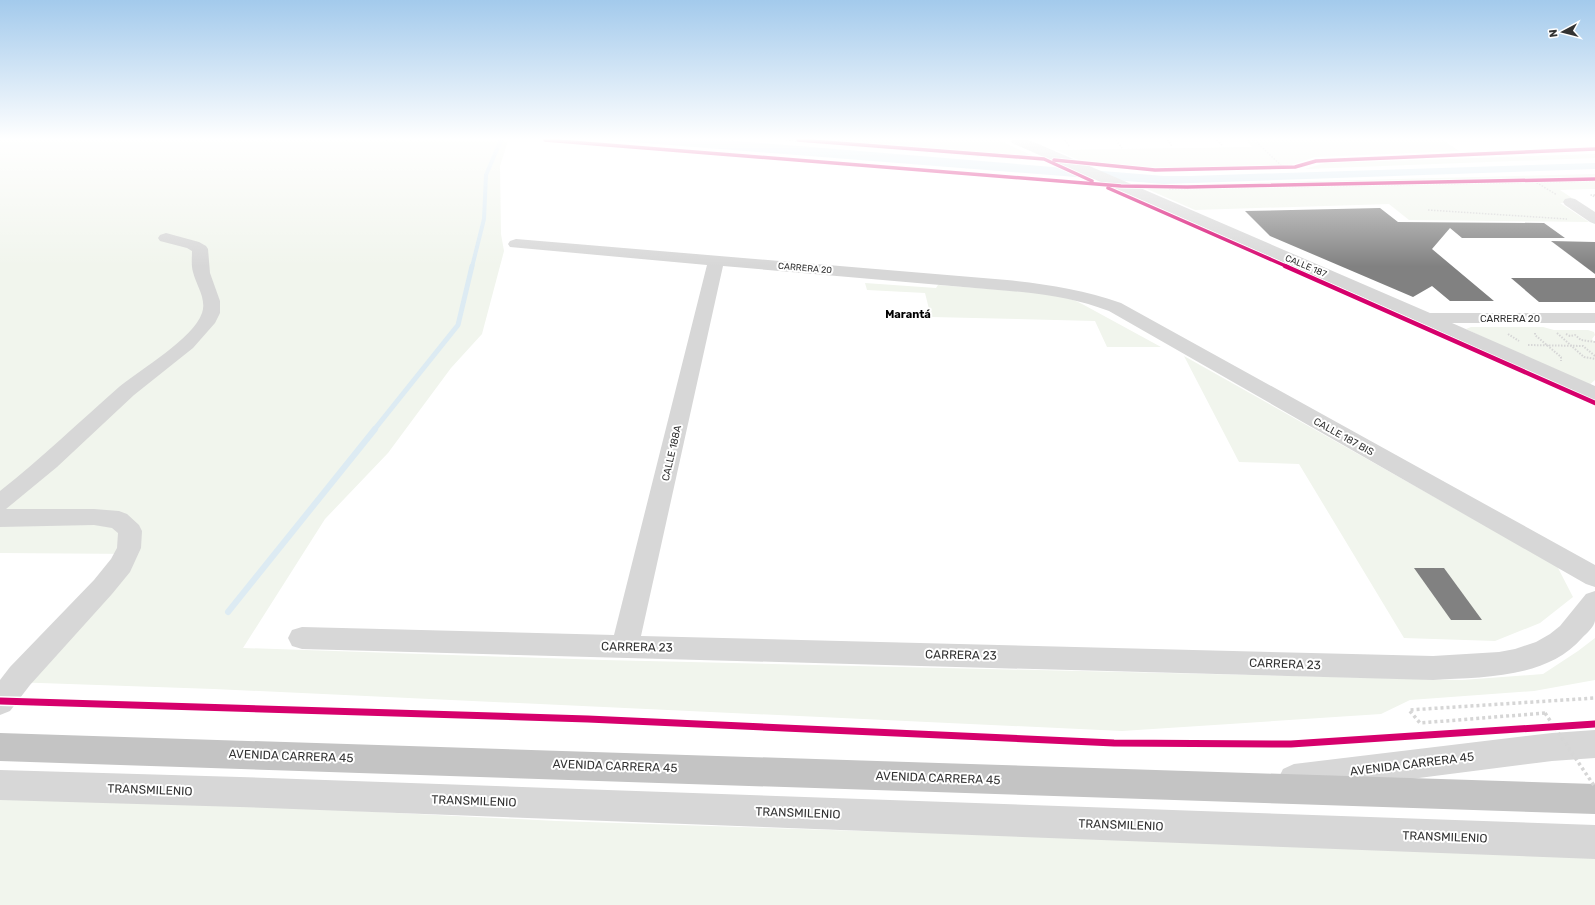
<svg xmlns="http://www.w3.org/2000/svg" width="1595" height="905" viewBox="0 0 1595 905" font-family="Rubik,sans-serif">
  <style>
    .green { fill: #f1f5ed }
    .water { fill: #ddebf3 }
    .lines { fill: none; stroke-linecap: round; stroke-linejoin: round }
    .stream-far2 { stroke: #ddebf3; stroke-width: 4 }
    .stream-far1 { stroke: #ddebf3; stroke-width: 5 }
    .stream { stroke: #ddebf3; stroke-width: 6 }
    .building { fill: #818181 }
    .path-far2 { stroke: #d6d6d6; stroke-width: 1.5; stroke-dasharray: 1.5 1.5; stroke-linecap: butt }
    .path-far1 { stroke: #d6d6d6; stroke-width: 2; stroke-dasharray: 1.5 1.5; stroke-linecap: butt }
    .path { stroke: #d6d6d6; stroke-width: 3.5; stroke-dasharray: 3 3; stroke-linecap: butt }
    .minor { fill: #d7d7d7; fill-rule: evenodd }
    .highway { fill: #c4c4c4; fill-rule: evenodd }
    .path-bridge { stroke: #d6d6d6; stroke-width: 3.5; stroke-dasharray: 3 3; stroke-linecap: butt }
    .cycleway-far2-casing { stroke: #fff; stroke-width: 5 }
    .cycleway-far1-casing { stroke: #fff; stroke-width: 6 }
    .cycleway-casing { stroke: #fff; stroke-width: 10 }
    .cycleway-far2 { stroke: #d6006c; stroke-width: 3.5 }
    .cycleway-far1 { stroke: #d6006c; stroke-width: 4.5 }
    .cycleway { stroke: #d6006c; stroke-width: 7 }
    .labels { text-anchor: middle; stroke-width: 4; stroke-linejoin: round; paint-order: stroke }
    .far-street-label { font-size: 9px; fill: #333; stroke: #fff }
    .street-label { font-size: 10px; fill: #333; stroke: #fff }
    .neighbourhood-label { font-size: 11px; font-weight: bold; fill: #000; stroke: #fff }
    .near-street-label { font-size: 12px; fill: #333; stroke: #fff }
  </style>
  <rect width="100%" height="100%" fill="#fff"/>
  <!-- green -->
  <g class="green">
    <path d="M0 140 508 141 500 166 501 234 504 251 482 334 451 368 388 453 325 519 243 648 604 660 1462 680 1543 674 1578 651 1595 638V680L1534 691 1410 700 1381 714 1122 731 214 689 11 682 136 554 0 553Z"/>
    <path d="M811 140H999L1037 158Z"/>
    <path d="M1245 140H1443L1459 151 1315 157 1289 166 1157 169 1083 162 1056 150 1252 147Z"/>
    <path d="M1595 154V158L1305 169 1325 163Z"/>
    <path d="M1595 174V189L1560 190 1578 202 1560 203 1589 222 1409 220 1389 204 1195 210 1147 189 1166 185Z"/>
    <path d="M865 283 936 288 938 285 1052 294 1076 301 1084 305 1161 347H1107L1095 321 931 317 925 293 867 290Z"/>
    <path d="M1471 327H1543L1554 330H1588L1594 332 1595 335 1592 339 1595 343V380L1587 387 1466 329Z"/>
    <path d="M1184 356 1557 566 1573 597 1540 623 1495 641 1404 638 1299 464 1239 462Z"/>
    <path d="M0 799 157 801 557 821 860 831 1217 840 1595 854V905H0Z"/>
  </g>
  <!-- water -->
  <path class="water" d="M606 140H724L1164 176H1190L1595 163V169L1164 184Z"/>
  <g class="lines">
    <!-- stream-far2 -->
    <path class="stream-far2" d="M472 267 484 219 486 175 501 140"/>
    <!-- stream-far1 -->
    <path class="stream-far1" d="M374 430 458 325 472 266"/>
    <!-- stream -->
    <path class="stream" d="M228 612 375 429"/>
  </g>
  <!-- building -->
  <g class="building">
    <path d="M1380 208 1398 222 1544 223 1565 238H1462L1450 228 1432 249 1494 301H1450L1432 286 1413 297 1270 236 1245 211Z"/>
    <path d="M1551 241 1595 242V274Z"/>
    <path d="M1511 278H1595V302H1539Z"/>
    <path d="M1414 568H1444L1482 620H1451Z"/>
  </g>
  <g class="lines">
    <!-- path-far2 -->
    <g class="path-far2">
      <path d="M562 140 1071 181"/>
      <path d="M783 140 1022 159"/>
      <path d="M1065 140 1069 146"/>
      <path d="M1116 140 1122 148"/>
      <path d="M1167 140 1173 147"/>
      <path d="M1217 140 1223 146"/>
      <path d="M1254 140 1284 168"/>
      <path d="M1534 181 1557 195"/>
      <path d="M1169 189 1595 181"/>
      <path d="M1595 195H1591L1595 197"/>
      <path d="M1428 210 1567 219"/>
    </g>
    <!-- path-far1 -->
    <g class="path-far1">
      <path d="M1535 333V335L1561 357V361"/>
      <path d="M1557 333 1584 357 1595 359"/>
      <path d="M1508 334 1519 341"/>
      <path d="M1566 334 1570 336 1575 335 1581 340 1595 342"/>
      <path d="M1528 345 1583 346 1595 356"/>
    </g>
    <!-- path -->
    <path class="path" d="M1545 713 1420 723 1409 710 1595 698"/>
    <!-- minor -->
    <g class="minor">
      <path d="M1011 140H1029L1430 313H1595V323H1452L1595 386V400L1588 398 1419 322 1012 143Z"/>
      <path d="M1570 198 1575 199 1595 212V224L1590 222 1565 205 1563 202 1565 199Z"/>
      <path d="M166 233 199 242 206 246 208 249 210 273 220 301V313L215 323 193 348 134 395 57 467 6 509H94L119 511 127 514 139 525 142 531 141 548 130 572 112 594 30 685 10 711 0 715V680L10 667 94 580 111 559 117 548 118 533 112 528 94 525 0 527V491C42 458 79 422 119 387 141 369 193 339 202 313 207 299 196 285 193 272 191 265 192 258 192 251L187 248 160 241 158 238 160 235Z"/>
      <path d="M516 239 1007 280C1046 284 1084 290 1121 303L1595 565V587L1586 584 1109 311C1080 300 1052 295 1022 292L723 266 641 636 1433 656 1499 652 1515 649 1536 642 1550 634 1560 626 1586 594 1595 591C1595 600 1595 612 1595 621 1594 627 1586 634 1582 638 1546 679 1483 677 1433 680L302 649 292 646 288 638 292 630 302 627 614 635 707 265 510 247 508 244 510 241Z"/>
      <path d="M1595 730V758L1552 761 1294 794 1283 789 1278 779 1283 769 1294 764 1552 733Z"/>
      <path d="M0 770 240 777 1595 825V859L240 807 0 800Z"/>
    </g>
    <!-- highway -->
    <path class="highway" d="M0 733 1595 784V814L0 761Z"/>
    <!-- path-bridge -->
    <path class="path-bridge" d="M1545 713 1595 787"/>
    <!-- cycleway-far2 casing -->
    <g class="cycleway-far2-casing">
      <g id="cycleway-far2">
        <path d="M545 140 1121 186 1187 187 1595 179"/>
        <path d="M798 140 1044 159 1092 181"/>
        <path d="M1054 160 1155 170 1295 167 1316 161 1595 149"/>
        <path d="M1108 188 1288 267"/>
      </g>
    </g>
    <!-- cycleway-far1 casing -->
    <g class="cycleway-far1-casing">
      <path id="cycleway-far1" d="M1285 266 1595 403"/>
    </g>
    <!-- cycleway casing -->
    <g class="cycleway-casing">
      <path id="cycleway" d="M0 701 588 719 1114 743 1291 744 1595 724"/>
    </g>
    <!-- cycleway-far2 -->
    <use href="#cycleway-far2" class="cycleway-far2"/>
    <!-- cycleway-far1 -->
    <use href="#cycleway-far1" class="cycleway-far1"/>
    <!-- cycleway -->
    <use href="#cycleway" class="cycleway"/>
  </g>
  <!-- sky -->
  <linearGradient id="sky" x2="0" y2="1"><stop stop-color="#a3caec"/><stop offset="0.52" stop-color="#fff"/><stop offset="1" stop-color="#fff" stop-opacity="0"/></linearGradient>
  <rect width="1595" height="267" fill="url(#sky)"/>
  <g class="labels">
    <!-- far-street labels -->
    <g class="far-street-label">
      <text transform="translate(1306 266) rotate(23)" y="3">CALLE 187</text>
      <text transform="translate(805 268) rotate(5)" y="3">CARRERA 20</text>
    </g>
    <!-- street labels -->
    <g class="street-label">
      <text x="1510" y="322">CARRERA 20</text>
      <text transform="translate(1344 436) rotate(29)" y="4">CALLE 187 BIS</text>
      <text transform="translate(671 453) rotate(-77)" y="4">CALLE 188A</text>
    </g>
    <!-- neighbourhood labels -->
    <g class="neighbourhood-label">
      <text x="908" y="318">Marantá</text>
    </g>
    <!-- near-street labels -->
    <g class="near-street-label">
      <text transform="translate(637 647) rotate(1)" y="4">CARRERA 23</text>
      <text transform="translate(961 655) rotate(1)" y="4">CARRERA 23</text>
      <text transform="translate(1285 664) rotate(2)" y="4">CARRERA 23</text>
      <text transform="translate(291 756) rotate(2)" y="4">AVENIDA CARRERA 45</text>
      <text transform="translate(1412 764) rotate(-7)" y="4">AVENIDA CARRERA 45</text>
      <text transform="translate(615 766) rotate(2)" y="4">AVENIDA CARRERA 45</text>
      <text transform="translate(938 778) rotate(2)" y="4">AVENIDA CARRERA 45</text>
      <text transform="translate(150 790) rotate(2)" y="4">TRANSMILENIO</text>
      <text transform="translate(474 801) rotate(2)" y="4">TRANSMILENIO</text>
      <text transform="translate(798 813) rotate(2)" y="4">TRANSMILENIO</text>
      <text transform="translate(1121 825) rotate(2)" y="4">TRANSMILENIO</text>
      <text transform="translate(1445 837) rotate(2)" y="4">TRANSMILENIO</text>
    </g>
  </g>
  <!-- north arrow -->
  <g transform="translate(1563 32) rotate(263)" stroke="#ffffff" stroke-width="3" paint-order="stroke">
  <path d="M0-3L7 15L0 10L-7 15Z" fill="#333333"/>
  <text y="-6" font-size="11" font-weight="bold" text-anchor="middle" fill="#333333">N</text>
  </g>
</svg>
